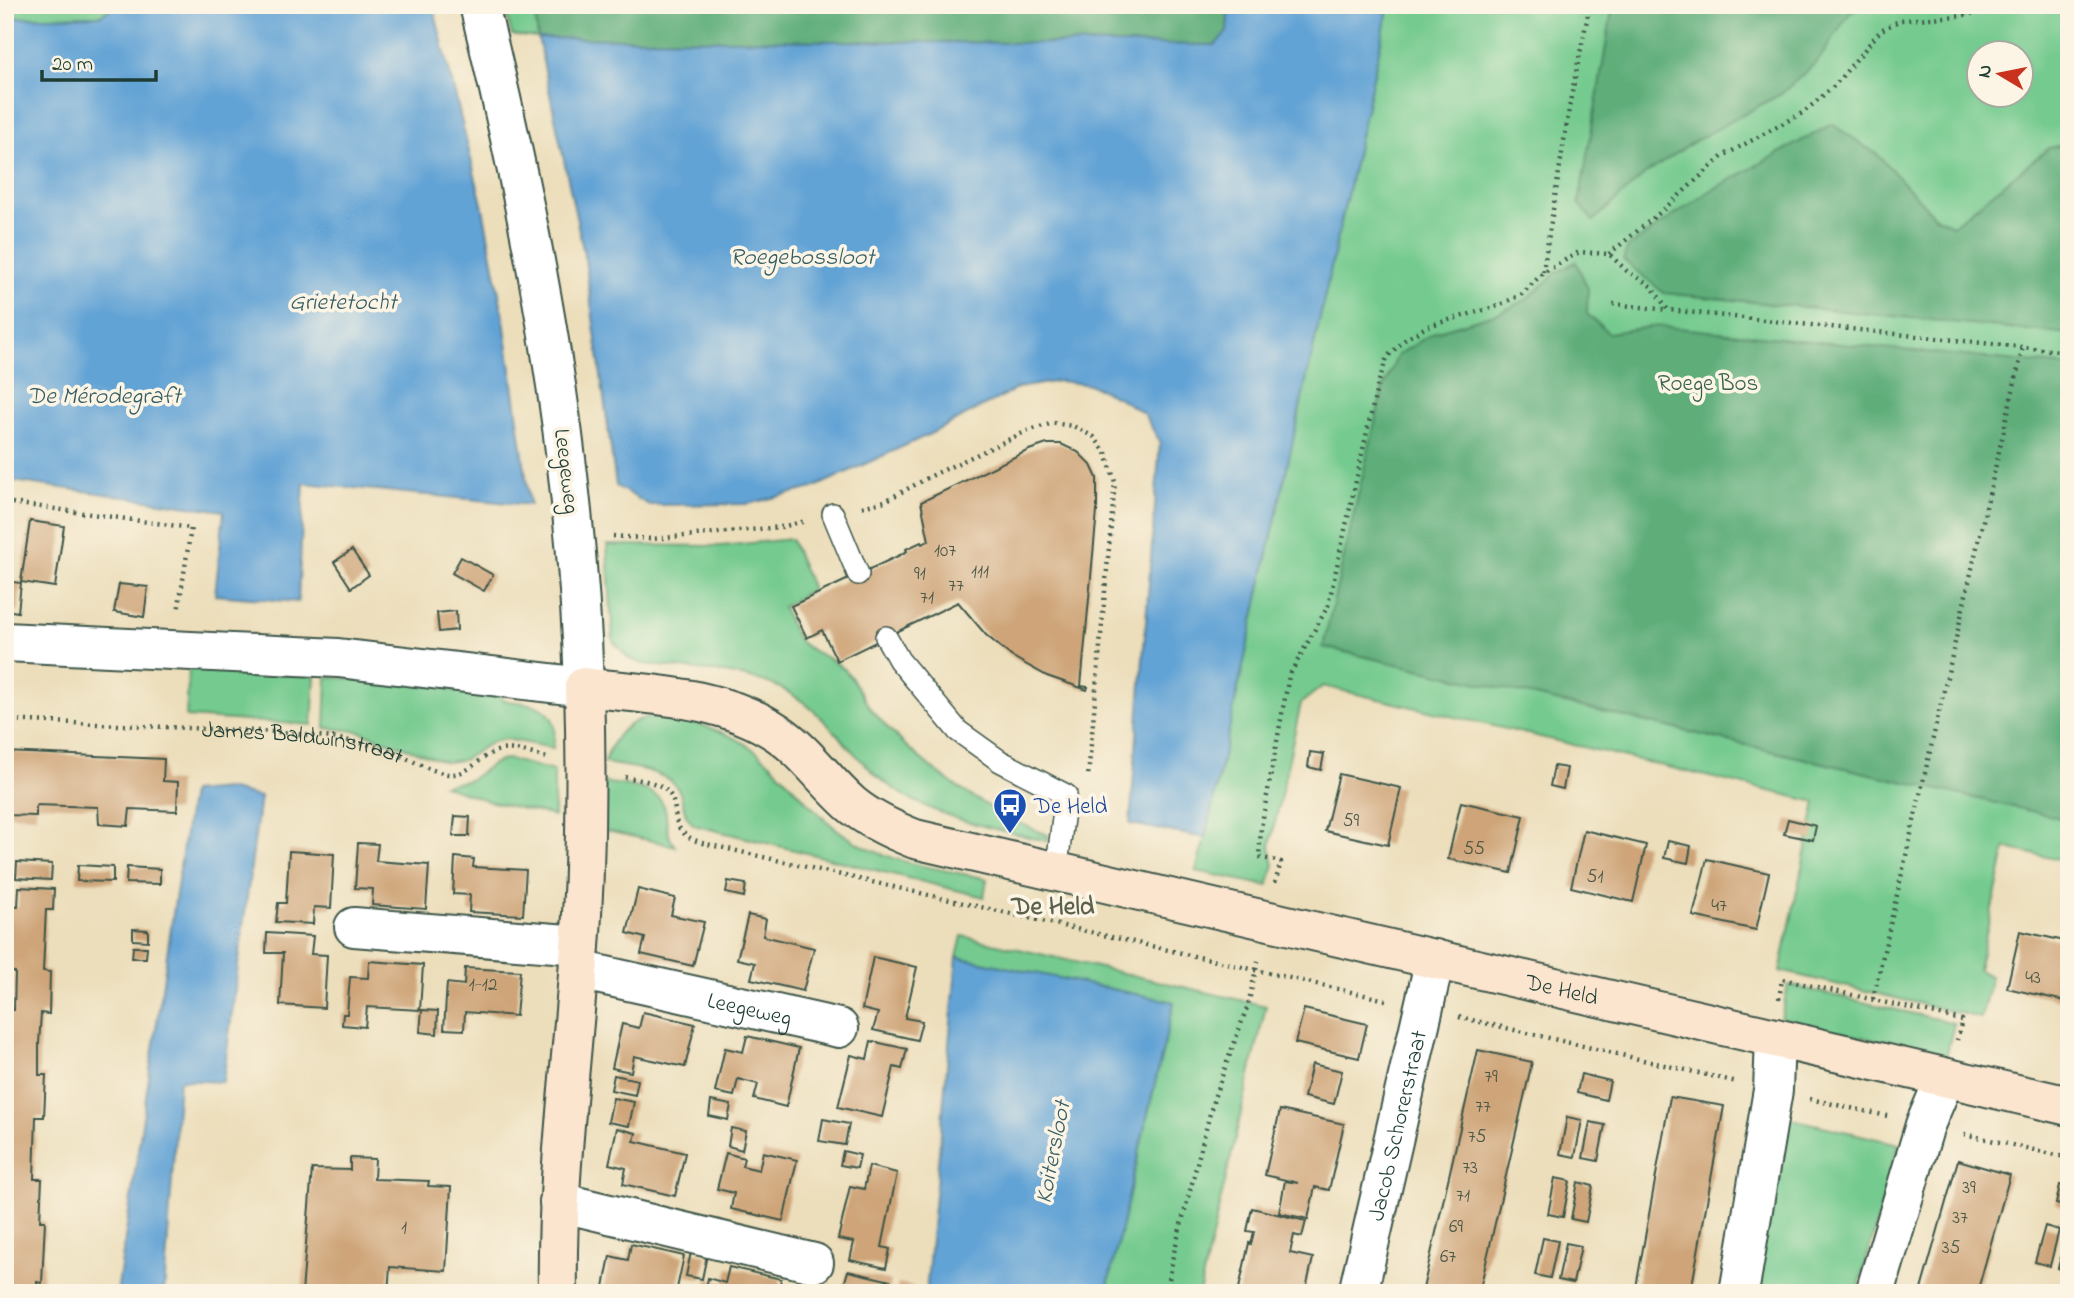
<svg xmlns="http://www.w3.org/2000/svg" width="2074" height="1298" viewBox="0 0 2074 1298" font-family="'Indie Flower',sans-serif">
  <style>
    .green { fill: #74ca8f; stroke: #4a8462; stroke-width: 2; fill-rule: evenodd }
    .forest { fill: #5fae7a; stroke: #3f7657; stroke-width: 2 }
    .water { fill: #62a3d5; stroke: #407084; stroke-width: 2 }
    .building { fill: #cea478 }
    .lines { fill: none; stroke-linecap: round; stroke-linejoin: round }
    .service-casing { stroke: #3e5548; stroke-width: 24 }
    .minor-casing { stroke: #3e5548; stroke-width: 42 }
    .secondary-casing { stroke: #3e5548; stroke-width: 42 }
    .path { stroke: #3e5548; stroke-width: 4.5; stroke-dasharray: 2 5; stroke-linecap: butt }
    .service { stroke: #fff; stroke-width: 21 }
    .minor { stroke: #fff; stroke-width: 38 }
    .secondary { stroke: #fbe5cf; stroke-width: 38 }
    .labels { text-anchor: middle; stroke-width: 7; stroke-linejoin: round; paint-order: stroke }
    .number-label { font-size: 19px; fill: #4b5745 }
    .park-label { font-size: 23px; fill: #34604b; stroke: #fcf5e5 }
    .street-label { font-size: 23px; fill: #1f3d34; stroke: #fcf5e5 }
    .transit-label { font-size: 23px; fill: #164399; stroke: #fcf5e5; text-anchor: start }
    .water-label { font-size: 24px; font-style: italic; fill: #335c64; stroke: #fcf5e5 }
    .quarter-label { font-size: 26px; font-weight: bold; fill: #5c614c; stroke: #fcf5e5 }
  </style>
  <rect width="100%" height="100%" fill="#fcf5e5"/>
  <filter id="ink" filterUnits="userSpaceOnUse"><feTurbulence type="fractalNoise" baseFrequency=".0143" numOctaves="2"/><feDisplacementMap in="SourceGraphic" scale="14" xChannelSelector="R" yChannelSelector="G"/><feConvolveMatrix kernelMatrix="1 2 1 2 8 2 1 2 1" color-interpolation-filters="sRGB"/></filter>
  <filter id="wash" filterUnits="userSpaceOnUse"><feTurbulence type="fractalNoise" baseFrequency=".00686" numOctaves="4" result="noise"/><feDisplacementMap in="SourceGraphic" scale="28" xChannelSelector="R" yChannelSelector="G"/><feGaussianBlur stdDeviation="1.57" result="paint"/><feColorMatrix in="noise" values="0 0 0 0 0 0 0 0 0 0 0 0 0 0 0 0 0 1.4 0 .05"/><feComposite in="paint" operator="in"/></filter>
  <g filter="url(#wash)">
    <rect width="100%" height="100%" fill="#ecdebb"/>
    <!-- green -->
    <g class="green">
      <path d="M5 5H117L99 16 5 18Z"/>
      <path d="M504 5H534L538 38 512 35Z"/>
      <path d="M1389 5H2069V862L2006 848 1978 969 1991 977 1981 1018 1780 971 1816 802 1323 686 1301 703 1270 846 1274 865 1268 886 1196 871 1205 838ZM1980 52H2022V94H1980Z"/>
      <path d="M791 539 812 589 783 607C788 617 793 637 803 644 815 654 833 658 844 669 856 681 863 700 874 713 920 766 983 810 1048 835L1047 841C992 828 934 819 887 784 846 753 822 703 771 684 735 671 683 669 644 664L629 659 613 641 607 545 721 546Z"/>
      <path d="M189 668 315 676 312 725 186 717Z"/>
      <path d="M327 677 502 689V700C520 703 550 702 554 725 555 732 554 741 553 748L506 739 492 742 463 760 446 762 358 731 325 728Z"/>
      <path d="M661 716C701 723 737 733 768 761 794 785 815 815 845 835 886 864 940 868 987 879L984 897 694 825C682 815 685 804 679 791 668 769 625 767 604 763 614 733 629 717 661 716Z"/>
      <path d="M507 759 554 771V816L488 801 443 785 470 780 494 763Z"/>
      <path d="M601 782C624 786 663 785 666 814 667 827 667 836 675 846L602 830Z"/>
      <path d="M962 936 1266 1006 1199 1293H1106L1174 1002 957 957Z"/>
      <path d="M1788 985 1954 1023 1946 1057 1781 1018Z"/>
      <path d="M1784 1117 1899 1144 1857 1293H1753Z"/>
    </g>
    <!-- forest -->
    <g class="forest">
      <path d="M534 5H1229L1227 32 1215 45 538 38Z"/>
      <path d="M1613 5H1869L1851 11 1818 61 1781 94 1695 141 1644 175 1593 221 1579 203Z"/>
      <path d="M1832 124 1878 155 1935 217 1953 225 2049 148 2069 144V334L1664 293 1623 260 1628 247 1708 192Z"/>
      <path d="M1576 262 1588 289 1587 314 1609 333 1656 326 2069 366V820L1323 647 1383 388 1398 355 1435 332 1501 312 1526 300 1557 272Z"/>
    </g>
    <!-- water -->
    <g class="water">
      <path d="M117 5H433L483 208 504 320 530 505 304 483 298 602 215 595 224 511 5 480V18L99 16Z"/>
      <path d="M1229 5H1389L1205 838 1130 824 1160 442 1144 414 1119 398 1091 385 1059 381 1018 388 930 434 813 488 748 504 649 505 616 486 585 259 538 38 1215 45 1227 32Z"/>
      <path d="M227 789 260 797 223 1082 179 1080 164 1293H117L191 792Z"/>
      <path d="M957 957 1174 1002 1106 1293H926Z"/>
    </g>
    <g id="blocks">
      <!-- building -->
      <g class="building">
        <path d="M1047 444H1061L1078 452 1091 465 1097 478V511L1081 686 1088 687 1087 690 1047 676 1011 656 986 635 958 602 837 661 822 630 807 638 791 606 900 555 907 551 906 549 921 542 922 544 929 541 921 502 1029 450Z"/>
        <path d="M30 521 64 526 55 587 21 582Z"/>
        <path d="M352 550 369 575 351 588 334 562Z"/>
        <path d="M461 557 493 575 484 591 452 573Z"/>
        <path d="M5 581 21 583 18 612 5 610Z"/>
        <path d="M119 584 148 587 144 617 114 612Z"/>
        <path d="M456 611 457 630 439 632 437 613Z"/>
        <path d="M5 752 164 759 163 781 178 782 177 811 130 809 128 826 99 824 98 807 36 805V816L5 815Z"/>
        <path d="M1310 752 1324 754 1321 770 1308 767Z"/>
        <path d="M1554 766 1567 768 1563 789 1550 786Z"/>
        <path d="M1339 774 1401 788 1388 845 1325 831Z"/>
        <path d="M1461 802 1524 816 1511 873 1448 859Z"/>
        <path d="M455 816 470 817 469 836H453Z"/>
        <path d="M1788 819 1816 826 1813 840 1784 834Z"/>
        <path d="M1584 830 1646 845 1633 902 1571 887Z"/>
        <path d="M1668 841 1691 846 1688 863 1664 858Z"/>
        <path d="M358 843 378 844 376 861 429 865 426 909 372 905 373 889 355 888Z"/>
        <path d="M289 851 334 854 331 908 314 907 313 924 276 922 278 903H286Z"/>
        <path d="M455 857 474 859 473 867 526 870 523 915 469 912 470 895 453 894Z"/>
        <path d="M1707 859 1769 873 1756 930 1693 916Z"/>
        <path d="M17 862 52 864 51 880 16 878Z"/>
        <path d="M78 865 113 867V882L77 881Z"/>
        <path d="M127 867 160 869V884L126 883Z"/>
        <path d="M728 881 746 884 744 897 726 893Z"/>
        <path d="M19 887 54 889 53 910H46L43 971 50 972 49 1014 41 1013 39 1044V1075H46L44 1117H36L34 1179H42L40 1221H45L42 1283 37 1282V1293H5V1114H9L11 1076 5 1075V1010H14L15 972H5V906L18 907Z"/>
        <path d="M638 889 675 898 671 915 704 922 693 966 641 954 645 938 627 933Z"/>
        <path d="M748 915 766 919 763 936 814 948 803 991 751 979 755 963 737 959Z"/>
        <path d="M133 929 148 930V941L133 940Z"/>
        <path d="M2020 931 2069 942V1002L2007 988Z"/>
        <path d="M267 933 313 936 311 954 327 955 324 1008 280 1005 283 953H266Z"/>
        <path d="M133 947H147L146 958H132Z"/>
        <path d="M873 957 917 967 905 1018 922 1021 917 1040 873 1030 878 1013 862 1009Z"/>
        <path d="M369 961 423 965 420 1010 367 1007 365 1027 342 1025 343 1014H347L350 977 368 978Z"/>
        <path d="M465 968 520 971 516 1016 465 1012 464 1030 444 1029 447 983 464 985Z"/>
        <path d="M1304 1009 1367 1024 1359 1058 1295 1043Z"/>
        <path d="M422 1010 438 1011 437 1034 420 1032Z"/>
        <path d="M643 1012 695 1024 685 1067 634 1056 631 1072 612 1068 622 1024 639 1028Z"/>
        <path d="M747 1036 799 1048 786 1107 754 1099 758 1084 738 1079 734 1096 715 1092 725 1048 743 1052Z"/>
        <path d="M871 1041 907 1049 902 1069 894 1067 882 1117 838 1107 851 1055 867 1059Z"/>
        <path d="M1478 1050 1532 1062 1525 1093 1479 1293H1422Z"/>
        <path d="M1312 1064 1342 1071 1334 1104 1304 1097Z"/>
        <path d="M1581 1074 1610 1081 1606 1100 1577 1093Z"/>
        <path d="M614 1075 638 1080 635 1095 611 1090Z"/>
        <path d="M1670 1097 1724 1106 1691 1291V1293H1635Z"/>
        <path d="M613 1098 634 1102 629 1126 608 1122Z"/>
        <path d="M711 1101 731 1105 728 1120 709 1116Z"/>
        <path d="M1280 1110 1344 1124 1329 1190 1315 1187 1308 1219 1279 1213 1285 1181 1298 1183 1265 1175Z"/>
        <path d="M1567 1117 1582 1120 1575 1157 1560 1154Z"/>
        <path d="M823 1119 849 1124 845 1145 819 1141Z"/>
        <path d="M1590 1122 1605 1125 1598 1161 1583 1158Z"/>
        <path d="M617 1128 636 1133 634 1141 685 1153 675 1196 623 1184 626 1168 609 1164Z"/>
        <path d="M731 1128 746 1131 742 1150 728 1146Z"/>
        <path d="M843 1151 860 1155 857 1168 840 1165Z"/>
        <path d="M763 1152 797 1160 783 1221 731 1209 734 1193 717 1189 726 1153 744 1158 742 1166 759 1170Z"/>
        <path d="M350 1158 375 1159 374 1179 429 1181 428 1186 451 1187 446 1271 390 1267 388 1293H302L312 1169 350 1170Z"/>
        <path d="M1958 1160 2010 1175 1977 1293H1920Z"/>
        <path d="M869 1166 897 1173 882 1247 890 1249 886 1268 850 1260 854 1242 838 1239 850 1186 864 1189Z"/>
        <path d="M1555 1178 1570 1181 1563 1217 1548 1214Z"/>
        <path d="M1578 1182 1593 1186 1586 1222 1571 1219Z"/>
        <path d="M2060 1185 2069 1187V1207L2056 1204Z"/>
        <path d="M1252 1208 1306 1221 1302 1237 1294 1235 1290 1253 1313 1258 1305 1293H1238L1249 1243 1251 1244 1254 1232 1247 1231Z"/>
        <path d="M2045 1226 2059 1230 2050 1266 2035 1262Z"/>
        <path d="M2068 1231H2069V1271L2058 1268Z"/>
        <path d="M1543 1238 1558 1241 1550 1278 1535 1275Z"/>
        <path d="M1566 1243 1581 1246 1573 1283 1558 1280Z"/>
        <path d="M631 1244 684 1256 676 1293H644L623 1288 622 1293 603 1292 610 1256 628 1260Z"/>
        <path d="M691 1252 707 1255 702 1279 686 1276Z"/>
        <path d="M729 1267 781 1279 778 1293H705L708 1278 725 1283Z"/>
        <path d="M848 1271 891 1281 889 1293H825L827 1284 843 1288Z"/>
        <path d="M898 1283 913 1286 911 1293H896Z"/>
      </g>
    </g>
  </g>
  <g filter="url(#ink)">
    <use href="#blocks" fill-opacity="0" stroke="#3e5548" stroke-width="2"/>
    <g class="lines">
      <!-- service casing -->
      <g class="service-casing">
        <g id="service">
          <path d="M833 514 858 574"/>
          <path d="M886 637 899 660 958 731 1000 761 1066 795 1056 873"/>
        </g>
      </g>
      <!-- minor casing -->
      <g class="minor-casing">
        <g id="minor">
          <path d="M5 642 338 658 584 687C577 456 534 229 479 5"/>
          <path d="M354 927 580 945"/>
          <path id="s2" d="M579 970 839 1028"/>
          <path d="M559 1202 814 1263"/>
          <path id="s3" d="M1358 1293 1435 959"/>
          <path d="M1739 1293 1773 1090 1775 1038"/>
          <path d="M1875 1293 1925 1125 1945 1078"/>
        </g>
      </g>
      <!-- secondary casing -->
      <g class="secondary-casing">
        <g id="secondary">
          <path id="s4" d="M558 1293C556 1186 570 1080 578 974 586 878 587 782 584 687 650 695 721 695 778 733 806 752 825 781 851 804 870 820 892 830 915 839L2069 1106"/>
        </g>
      </g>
      <!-- path -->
      <g class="path">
        <path d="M1609 254 1663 210 1723 156 1804 112 1834 86 1881 30 1901 20 1959 16 2021 5"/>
        <path d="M1543 272 1571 97 1590 5"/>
        <path d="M1613 304 1667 310"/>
        <path d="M5 502 191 528 178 612"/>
        <path d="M862 507 885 501 935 474 1027 431 1053 423 1073 426 1094 437 1106 453 1115 482 1088 777"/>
        <path d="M613 536 652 539 781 527 806 521"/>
        <path id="s1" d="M5 720 279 732C317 736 356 739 392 752 410 759 429 771 448 774 471 776 480 754 501 750 516 747 534 755 548 758"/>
        <path d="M625 777C637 780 658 781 667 791 684 809 662 829 702 843L1386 1000"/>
        <path d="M1275 883 1281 862 1259 857 1261 828 1289 676 1328 606 1377 387 1387 357 1406 339 1428 326 1498 306 1522 294 1543 273 1579 252 1609 254 1627 271 1652 287 1668 310 2069 352"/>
        <path d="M1779 999 1782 979 1962 1020 1957 1040"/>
        <path d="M1873 999 2023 347"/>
        <path d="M1459 1017 1737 1082"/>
        <path d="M1810 1099 1887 1116"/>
        <path d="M1964 1134 2069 1158"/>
        <path d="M1167 1293 1173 1256 1214 1098 1248 1005 1259 956"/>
      </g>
      <!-- service -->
      <use href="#service" class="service"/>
      <!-- minor -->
      <use href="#minor" class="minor"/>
      <!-- secondary -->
      <use href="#secondary" class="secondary"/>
    </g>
  </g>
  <!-- icons -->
  <defs>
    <g id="bus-pin" transform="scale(1.75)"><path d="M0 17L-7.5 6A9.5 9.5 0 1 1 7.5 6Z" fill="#1a4fb4" stroke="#fcf5e5"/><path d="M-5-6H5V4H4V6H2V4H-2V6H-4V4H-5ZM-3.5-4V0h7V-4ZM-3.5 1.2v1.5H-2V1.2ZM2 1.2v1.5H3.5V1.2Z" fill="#fff"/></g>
  </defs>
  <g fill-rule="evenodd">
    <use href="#bus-pin" x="1010" y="805"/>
  </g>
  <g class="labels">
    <!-- number labels -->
    <g class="number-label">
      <text x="945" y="556">107</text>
      <text x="980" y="577">111</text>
      <text x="920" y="579">91</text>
      <text x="956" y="591">77</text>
      <text x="927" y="603">71</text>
      <text x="1351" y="826">59</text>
      <text x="1474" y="854">55</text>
      <text x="1595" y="882">51</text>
      <text x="1719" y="911">47</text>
      <text x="2033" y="983">43</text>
      <text x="483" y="990">1-12</text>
      <text x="1491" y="1082">79</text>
      <text x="1483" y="1112">77</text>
      <text x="1477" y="1142">75</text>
      <text x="1470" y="1173">73</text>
      <text x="1969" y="1193">39</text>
      <text x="1463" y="1201">71</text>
      <text x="1960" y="1223">37</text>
      <text x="1456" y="1232">69</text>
      <text x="404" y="1233">1</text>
      <text x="1951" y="1253">35</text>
      <text x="1448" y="1262">67</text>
    </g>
    <!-- park labels -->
    <g class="park-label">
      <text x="1708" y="390">Roege Bos</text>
    </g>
    <!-- street labels -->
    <g class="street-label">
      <text transform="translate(568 471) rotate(83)" y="8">Leegeweg</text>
      <text dy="8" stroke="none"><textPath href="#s1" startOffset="299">James Baldwinstraat</textPath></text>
      <text dy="8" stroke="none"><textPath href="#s4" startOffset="1648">De Held</textPath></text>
      <text dy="8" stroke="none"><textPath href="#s2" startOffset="175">Leegeweg</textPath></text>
      <text dy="8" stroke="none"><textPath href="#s3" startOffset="172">Jacob Schorerstraat</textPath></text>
    </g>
    <!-- transit labels -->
    <g class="transit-label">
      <text x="1034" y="813">De Held</text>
    </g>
    <!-- water labels -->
    <g class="water-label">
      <text x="802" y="264">Roegebossloot</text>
      <text x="343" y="309">Grietetocht</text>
      <text x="104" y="403">De Mérodegraft</text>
      <text transform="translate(1052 1152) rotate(-79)" y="8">Koitersloot</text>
    </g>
    <!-- quarter labels -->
    <g class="quarter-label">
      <text x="1053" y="914">De Held</text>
    </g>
  </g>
  <!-- margin -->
  <rect width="2074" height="1298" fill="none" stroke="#fcf5e5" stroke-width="28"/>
  <!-- north arrow -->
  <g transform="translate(2000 74) rotate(280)"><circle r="33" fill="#fcf5e5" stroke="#a4ab9e" stroke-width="2"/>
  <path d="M0-5L12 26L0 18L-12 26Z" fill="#c8321e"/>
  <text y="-10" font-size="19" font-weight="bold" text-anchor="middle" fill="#1f3d34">N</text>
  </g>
  <!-- scale -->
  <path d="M42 70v10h114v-10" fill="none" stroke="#1f3d34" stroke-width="3.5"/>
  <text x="52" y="70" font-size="21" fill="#1f3d34" stroke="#fcf5e5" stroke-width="5" paint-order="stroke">20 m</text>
</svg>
